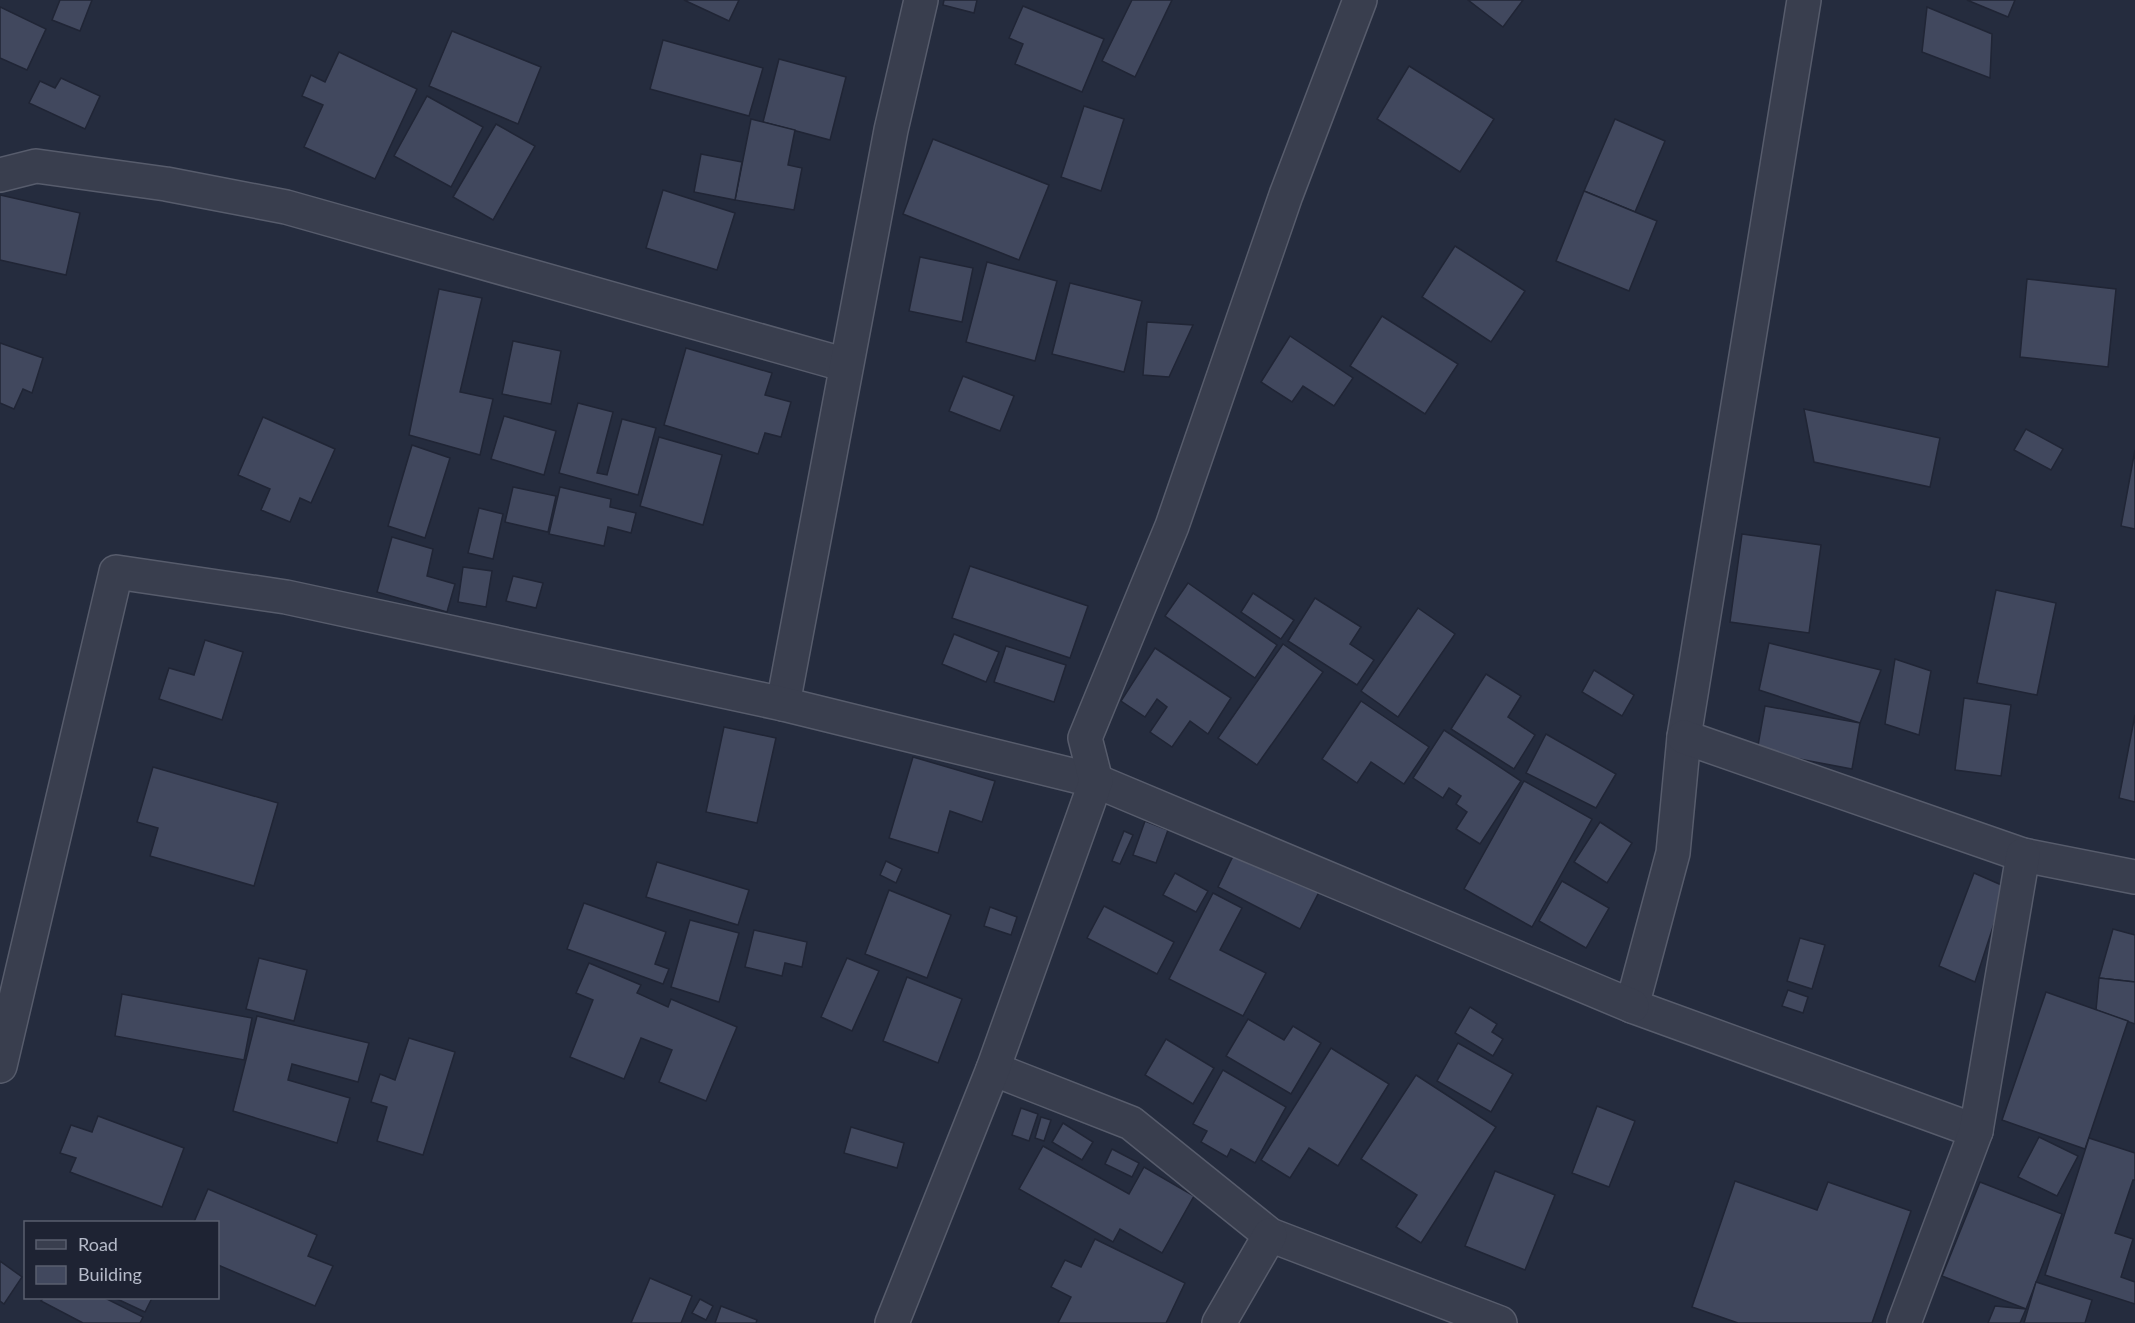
<svg xmlns="http://www.w3.org/2000/svg" width="2135" height="1323" viewBox="0 0 2135 1323" font-family="Lato,sans-serif">
  <style>
    .building { fill: #41485e; stroke: #202535; stroke-width: 1.5 }
    .lines { fill: none; stroke-linecap: round; stroke-linejoin: round }
    .minor-casing { stroke: #575c6c; stroke-width: 36 }
    .minor { stroke: #393e4e; stroke-width: 33 }
  </style>
  <rect width="100%" height="100%" fill="#252c3e"/>
  <!-- building -->
  <g class="building">
    <path d="M60 0H92L80 31 52 20Z"/>
    <path d="M684 0H739L729 21Z"/>
    <path d="M944 0H977L974 13 943 5Z"/>
    <path d="M1132 0H1172L1135 77 1102 61Z"/>
    <path d="M1468 0H1523L1503 27Z"/>
    <path d="M1967 0H2015L2008 17Z"/>
    <path d="M1023 6 1104 39 1082 92 1015 64 1023 44 1009 38Z"/>
    <path d="M0 7 46 29 27 70 0 58Z"/>
    <path d="M1927 7 1992 34 1990 78 1922 52Z"/>
    <path d="M452 31 541 67 518 124 429 86Z"/>
    <path d="M663 40 763 68 749 116 650 89Z"/>
    <path d="M339 52 417 89 375 179 304 147 323 105 302 96 311 75 325 82Z"/>
    <path d="M779 59 846 77 830 140 763 122Z"/>
    <path d="M1409 66 1494 119 1460 172 1377 119Z"/>
    <path d="M61 78 100 96 85 129 29 103 40 81 55 88Z"/>
    <path d="M427 96 483 127 451 187 394 156Z"/>
    <path d="M1084 106 1124 119 1101 191 1061 177Z"/>
    <path d="M751 119 795 130 788 165 802 168 794 210 735 200Z"/>
    <path d="M1615 119 1665 141 1635 212 1584 191Z"/>
    <path d="M496 124 535 146 493 220 453 197Z"/>
    <path d="M933 139 1049 185 1019 260 903 214Z"/>
    <path d="M701 154 742 162 735 200 694 192Z"/>
    <path d="M663 190 735 213 717 270 646 248Z"/>
    <path d="M1584 191 1657 221 1629 291 1556 261Z"/>
    <path d="M0 195 80 213 66 275 0 260Z"/>
    <path d="M1455 246 1525 291 1491 342 1422 297Z"/>
    <path d="M920 257 973 268 962 322 909 311Z"/>
    <path d="M987 262 1057 281 1035 361 966 342Z"/>
    <path d="M2027 279 2116 289 2108 367 2020 357Z"/>
    <path d="M1070 283 1142 301 1124 372 1052 354Z"/>
    <path d="M439 289 482 298 460 392 493 399 480 455 409 435Z"/>
    <path d="M1382 316 1458 364 1425 414 1350 366Z"/>
    <path d="M1147 322 1193 325 1169 377 1143 375Z"/>
    <path d="M1290 336 1353 378 1334 406 1303 386 1292 402 1261 382Z"/>
    <path d="M513 341 561 351 551 404 502 394Z"/>
    <path d="M0 343 43 358 32 393 23 389 14 409 0 403Z"/>
    <path d="M686 348 772 373 765 395 791 402 781 437 765 433 758 454 664 425Z"/>
    <path d="M963 376 1014 396 1000 431 949 411Z"/>
    <path d="M578 403 613 412 597 473 607 475 622 419 656 428 638 495 559 473Z"/>
    <path d="M1804 409 1940 438 1930 487 1814 462Z"/>
    <path d="M504 416 556 431 544 475 491 459Z"/>
    <path d="M263 417 335 449 311 503 300 498 290 522 261 510 270 489 238 475Z"/>
    <path d="M2026 429 2063 449 2051 470 2014 450Z"/>
    <path d="M659 437 722 455 703 525 640 506Z"/>
    <path d="M412 445 450 458 425 538 388 526Z"/>
    <path d="M2135 450V529L2121 526Z"/>
    <path d="M513 487 556 496 548 532 505 522Z"/>
    <path d="M560 487 611 499 610 507 636 513 631 533 608 527 604 546 549 534Z"/>
    <path d="M479 508 503 514 493 559 468 553Z"/>
    <path d="M1742 534 1821 545 1809 633 1730 622Z"/>
    <path d="M392 537 433 549 427 576 455 584 447 612 377 592Z"/>
    <path d="M970 566 1088 606 1070 658 952 618Z"/>
    <path d="M463 567 492 571 486 607 458 602Z"/>
    <path d="M513 576 543 583 536 608 506 601Z"/>
    <path d="M1188 583 1277 645 1255 678 1165 616Z"/>
    <path d="M1996 590 2056 603 2037 695 1977 683Z"/>
    <path d="M1253 593 1294 620 1281 639 1241 612Z"/>
    <path d="M1315 598 1361 627 1350 644 1374 660 1357 685 1288 641Z"/>
    <path d="M1418 608 1455 634 1398 717 1361 691Z"/>
    <path d="M954 634 999 652 986 682 942 664Z"/>
    <path d="M205 640 243 652 222 720 159 699 169 668 194 675Z"/>
    <path d="M1769 643 1881 670 1860 723 1759 690Z"/>
    <path d="M1283 644 1323 672 1257 765 1218 738Z"/>
    <path d="M1006 646 1066 665 1054 702 994 682Z"/>
    <path d="M1155 648 1231 698 1208 734 1190 721 1172 747 1150 732 1167 707 1157 699 1145 717 1121 701Z"/>
    <path d="M1895 659 1931 671 1919 735 1885 724Z"/>
    <path d="M1594 670 1634 695 1622 716 1582 692Z"/>
    <path d="M1486 674 1521 696 1508 717 1535 735 1514 769 1451 729Z"/>
    <path d="M1964 698 2011 705 2001 776 1955 770Z"/>
    <path d="M1361 701 1429 747 1404 784 1371 762 1357 783 1322 759Z"/>
    <path d="M1765 706 1860 723 1852 769 1757 751Z"/>
    <path d="M2135 715V802L2119 798Z"/>
    <path d="M724 727 776 738 757 823 706 812Z"/>
    <path d="M1444 730 1521 781 1480 844 1456 829 1467 812 1456 804 1461 796 1449 788 1443 798 1413 778Z"/>
    <path d="M1546 734 1616 774 1596 808 1526 773Z"/>
    <path d="M913 757 995 781 982 822 950 811 938 853 889 838Z"/>
    <path d="M153 767 278 803 254 886 150 856 158 828 137 822Z"/>
    <path d="M1524 781 1592 819 1532 927 1464 889Z"/>
    <path d="M1145 821 1168 830 1156 863 1133 855Z"/>
    <path d="M1600 822 1632 843 1607 883 1574 862Z"/>
    <path d="M1124 831 1133 835 1120 864 1112 861Z"/>
    <path d="M1237 848 1320 890 1300 929 1218 887Z"/>
    <path d="M886 861 902 869 896 883 880 875Z"/>
    <path d="M657 862 749 890 738 925 646 897Z"/>
    <path d="M1175 873 1208 891 1196 912 1163 895Z"/>
    <path d="M1974 873 2006 887 1975 982 1939 966Z"/>
    <path d="M1562 881 1609 908 1586 948 1539 921Z"/>
    <path d="M889 890 951 915 927 978 865 954Z"/>
    <path d="M1213 893 1242 908 1220 950 1266 973 1243 1016 1169 979Z"/>
    <path d="M584 903 666 932 655 964 669 969 663 984 567 949Z"/>
    <path d="M1104 906 1174 942 1157 974 1087 938Z"/>
    <path d="M990 907 1017 917 1011 935 984 926Z"/>
    <path d="M690 920 739 933 719 1002 671 987Z"/>
    <path d="M2113 929 2135 935V982L2099 978Z"/>
    <path d="M754 930 807 942 802 967 785 963 782 976 745 967Z"/>
    <path d="M1800 938 1825 945 1812 989 1787 981Z"/>
    <path d="M259 958 307 970 294 1021 246 1009Z"/>
    <path d="M847 958 879 971 852 1031 821 1017Z"/>
    <path d="M589 963 641 985 637 993 668 1007 671 999 737 1027 706 1101 659 1082 672 1050 641 1038 624 1079 570 1057 593 1000 576 993Z"/>
    <path d="M907 977 962 999 938 1063 883 1041Z"/>
    <path d="M2099 978 2135 982V1024L2096 1010Z"/>
    <path d="M1788 990 1808 997 1803 1013 1782 1006Z"/>
    <path d="M2046 992 2128 1021 2085 1149 2002 1120Z"/>
    <path d="M122 994 252 1018 244 1060 115 1036Z"/>
    <path d="M1470 1007 1497 1024 1492 1032 1503 1039 1493 1056 1455 1033Z"/>
    <path d="M257 1016 369 1043 358 1082 292 1064 288 1080 350 1098 337 1143 233 1111Z"/>
    <path d="M1248 1019 1284 1040 1293 1026 1321 1043 1291 1094 1226 1056Z"/>
    <path d="M409 1038 455 1052 423 1155 377 1141 387 1107 371 1102 380 1074 395 1080Z"/>
    <path d="M1166 1039 1214 1068 1193 1104 1145 1075Z"/>
    <path d="M1458 1043 1513 1074 1491 1112 1437 1081Z"/>
    <path d="M1331 1048 1389 1084 1338 1166 1309 1148 1290 1178 1261 1160Z"/>
    <path d="M1223 1070 1286 1107 1255 1163 1231 1149 1227 1157 1201 1142 1207 1131 1193 1124Z"/>
    <path d="M1416 1075 1496 1127 1421 1243 1396 1227 1417 1195 1361 1159Z"/>
    <path d="M1597 1106 1635 1121 1609 1187 1572 1173Z"/>
    <path d="M1021 1108 1038 1114 1029 1141 1012 1135Z"/>
    <path d="M98 1116 184 1148 162 1207 70 1172 76 1158 60 1153 71 1125 92 1132Z"/>
    <path d="M1041 1117 1051 1120 1044 1141 1035 1138Z"/>
    <path d="M1063 1123 1093 1142 1082 1160 1052 1142Z"/>
    <path d="M851 1127 904 1143 897 1168 844 1153Z"/>
    <path d="M2039 1137 2078 1156 2057 1196 2018 1177Z"/>
    <path d="M2089 1138 2135 1153V1180H2133L2115 1233 2133 1239 2121 1277 2135 1282V1304L2045 1275Z"/>
    <path d="M1043 1146 1129 1194 1144 1167 1194 1196 1162 1253 1120 1229 1113 1242 1019 1189Z"/>
    <path d="M1112 1149 1139 1163 1132 1177 1105 1164Z"/>
    <path d="M1495 1171 1555 1195 1525 1270 1465 1246Z"/>
    <path d="M1735 1181 1817 1210 1828 1182 1911 1211 1872 1323H1738L1692 1307Z"/>
    <path d="M1980 1182 2062 1214 2026 1309 1942 1276Z"/>
    <path d="M208 1189 317 1235 308 1256 333 1266 315 1306 218 1265V1222H194Z"/>
    <path d="M1095 1239 1185 1283 1166 1323H1058L1071 1297 1051 1287 1065 1260 1081 1267Z"/>
    <path d="M0 1261 22 1277 4 1304 0 1301Z"/>
    <path d="M650 1278 692 1296 681 1323H631Z"/>
    <path d="M2036 1282 2092 1300 2085 1323H2024Z"/>
    <path d="M43 1298H105L143 1317 140 1323H83L41 1301Z"/>
    <path d="M115 1298H152L145 1312Z"/>
    <path d="M700 1299 713 1306 706 1320 692 1313Z"/>
    <path d="M721 1306 757 1320 756 1323H715Z"/>
    <path d="M1995 1306 2026 1309 2020 1323H1988Z"/>
  </g>
  <g class="lines">
    <!-- minor casing -->
    <g class="minor-casing">
      <g id="minor">
        <path d="M1804 0 1684 737 1673 853 1632 1006 1976 1131"/>
        <path d="M0 175 36 166 166 184 286 207 846 365"/>
        <path d="M783 704 891 130 921 0"/>
        <path d="M1684 737 2023 855 2135 877"/>
        <path d="M0 1066 116 572 286 597 783 704 1096 781 1632 1006"/>
        <path d="M993 1069 1131 1123 1270 1235 1500 1323"/>
        <path d="M892 1323 993 1069 1096 781 1085 738 1172 526 1286 195 1360 0"/>
        <path d="M1219 1323 1270 1235"/>
        <path d="M1904 1323 1976 1131 2023 855"/>
      </g>
    </g>
    <!-- minor -->
    <use href="#minor" class="minor"/>
  </g>
  <!-- legend -->
  <rect x="24" y="1221" width="195" height="78" fill="#1e2333" stroke="#5a5f6f" stroke-width="1.5"/>
  <rect x="36" y="1240" width="30" height="9" fill="#393e4e" stroke="#5a5f6f" stroke-width="1.5"/>
  <text x="78" y="1251" font-size="18" fill="#b5bac9">Road</text>
  <rect x="36" y="1266" width="30" height="18" fill="#41485e" stroke="#5a5f6f" stroke-width="1.5"/>
  <text x="78" y="1281" font-size="18" fill="#b5bac9">Building</text>
</svg>
